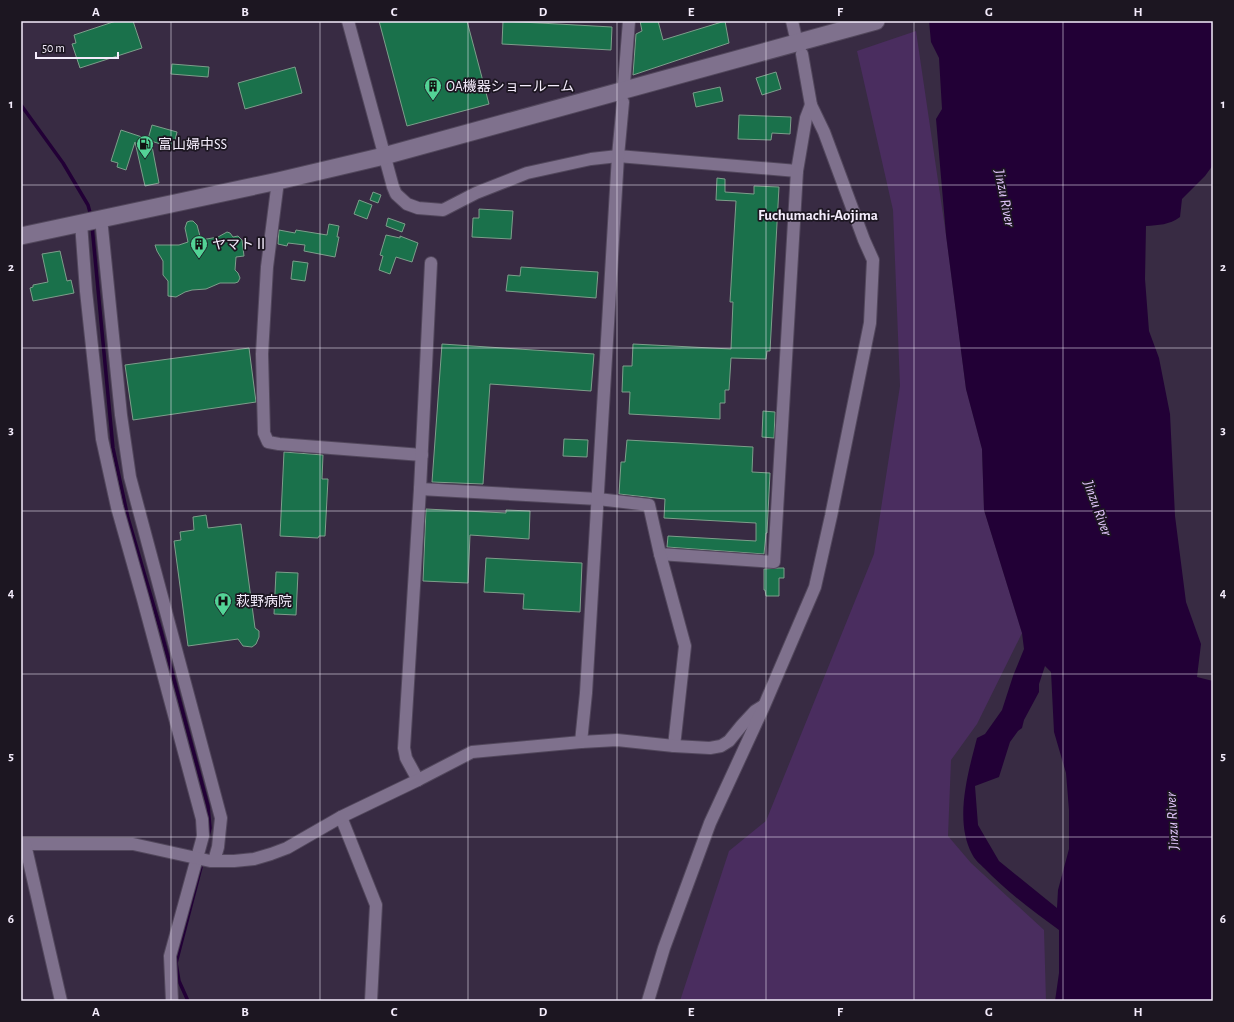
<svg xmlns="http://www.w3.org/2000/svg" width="1234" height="1022" viewBox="0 0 1234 1022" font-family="'Alegreya Sans','Noto Sans JP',sans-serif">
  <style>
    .green { fill: #4a2d5f }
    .water { fill: #220036; fill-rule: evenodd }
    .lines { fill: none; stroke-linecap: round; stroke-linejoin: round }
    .stream { stroke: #220036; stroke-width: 3.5 }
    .building { fill: #1a714b; stroke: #7d9e8b }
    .street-casing { stroke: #52475c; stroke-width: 14 }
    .secondary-casing { stroke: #52475c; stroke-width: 19 }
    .street { stroke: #7f718d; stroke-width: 12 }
    .secondary { stroke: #7f718d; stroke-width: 17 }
    .grid { fill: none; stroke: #f4ecfc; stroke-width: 1; stroke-opacity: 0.55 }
    .labels { text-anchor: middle; stroke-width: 3.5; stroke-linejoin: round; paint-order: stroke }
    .poi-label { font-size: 14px; fill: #f4ecfc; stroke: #1c1621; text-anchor: start }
    .water-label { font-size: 15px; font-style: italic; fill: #e2c6fb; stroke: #1c1621 }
    .neighbourhood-label { font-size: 15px; font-weight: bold; fill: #f4ecfc; stroke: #1c1621 }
    .neatline { fill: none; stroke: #f4ecfc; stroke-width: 1.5 }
    .grid-label { font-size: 13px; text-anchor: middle; font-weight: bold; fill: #f4ecfc }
  </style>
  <rect width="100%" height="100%" fill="#382b43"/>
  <!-- green -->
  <path class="green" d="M916 31 946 235 966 389 982 449 984 510 1022 633 977 724 951 760 948 836 971 863 1044 930 1046 1001H680L729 851 766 821 874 554 900 386 893 210 857 51Z"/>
  <!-- water -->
  <path class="water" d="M929 21H1213V165L1205 176 1182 199 1180 217C1169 225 1159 225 1146 226L1145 279 1149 331 1159 358 1170 414 1175 516 1186 602 1201 644 1197 677 1213 681V1001H1055L1059 973V930C1033 911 1006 891 984 868 980 864 974 859 972 854 954 820 968 773 977 738L985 734 1002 710 1013 676 1024 649 1022 633 984 510 982 449 966 389 946 235 936 119 942 109 939 58 931 42ZM1045 666 1051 672 1054 732 1066 773 1069 810V849L1058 890 1057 908 999 861 978 825 975 786 999 777 1010 742 1018 731 1022 728 1024 720 1039 692V684Z"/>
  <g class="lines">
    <!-- stream -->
    <g class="stream">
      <path d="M21 105 63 163 88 205 91 216"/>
      <path d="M92 226 113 448 128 518 161 631 208 806 210 828 208 836"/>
      <path d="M188 1001 179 981 176 963 201 867"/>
    </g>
  </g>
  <!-- building -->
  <g class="building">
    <path d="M116 21H133L142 48 80 68 72 44 76 43 74 35Z"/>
    <path d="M379 21H467L489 104 407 126Z"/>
    <path d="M503 21 612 27 611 50 502 44Z"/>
    <path d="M640 21H658L663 40 725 21 729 43 633 75 636 34 642 31Z"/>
    <path d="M172 64 209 67 208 77 171 74Z"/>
    <path d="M295 67 302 93 245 109 238 83Z"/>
    <path d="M776 72 781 89 762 95 756 78Z"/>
    <path d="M720 87 723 101 696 107 693 93Z"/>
    <path d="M739 115 791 117 790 134 772 133 771 140 738 139Z"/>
    <path d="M152 125 177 132 173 148 151 141 159 183 145 186 135 142 126 170 117 167 118 163 111 161 121 130 148 139Z"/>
    <path d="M717 178 725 179V192L754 194V186L779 187 770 351H767L766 359 731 358 729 390H725V403H720V419L629 414 630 392H622L623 366H632L633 344 731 349 733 302H730L736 201 716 200Z"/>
    <path d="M373 192 381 195 378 203 370 200Z"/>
    <path d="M359 200 372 205 367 219 354 214Z"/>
    <path d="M479 209 513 211 511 239 472 237 473 218H479Z"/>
    <path d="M388 218 405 224 402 232 386 226Z"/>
    <path d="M190 221H193L197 225 201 240 218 237 227 232 230 233 233 237 238 236 242 240 244 256 236 257 235 270 238 273 240 278 238 282 235 283H220L206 289 192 290 185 292 176 297 168 296V281L163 275V261L157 251 155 245H179L188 242 185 228 187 222Z"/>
    <path d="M329 224 339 226 337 237H339L335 257 304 251 305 245 288 243 287 246 278 244 279 230 295 233 296 230 327 235Z"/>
    <path d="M386 235 400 238V236L418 243 412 262 396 257 390 274 379 270 383 256 380 255Z"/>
    <path d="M60 251 67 281 71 280 74 293 33 301 30 288 33 287V285L48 282 42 254Z"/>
    <path d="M293 261 308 263 305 281 291 279Z"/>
    <path d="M521 267 598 272 596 298 506 291 508 275 520 276Z"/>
    <path d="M442 344 594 354 591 391 490 384 483 484 432 482Z"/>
    <path d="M249 348 256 402 133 420 125 365Z"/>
    <path d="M763 411 775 412 774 438 762 437Z"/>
    <path d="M564 439 588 440 587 457 563 456Z"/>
    <path d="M627 440 753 447 752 472 770 473 767 533H766L764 554 667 547 668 536 756 541V523L664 518 665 499 619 494 621 462H625Z"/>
    <path d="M284 452 323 455 322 479H328L325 536H319L318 538 280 536Z"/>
    <path d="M426 509 506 513V510L530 511 529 539 470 535 468 583 423 581Z"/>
    <path d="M206 515 208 528 241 524 255 628 259 631V637L256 644 252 647 243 646 238 639 188 646 174 541 181 540 180 532 194 530 193 517Z"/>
    <path d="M486 558 582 563 580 612 523 609 524 594 484 592Z"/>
    <path d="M778 568H784V578H779V596H766L765 590H764V569Z"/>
    <path d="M276 572 298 573 296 615 274 614Z"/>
  </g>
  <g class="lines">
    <!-- street casing -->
    <g class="street-casing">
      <g id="street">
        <path d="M348 21 393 187 396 194 407 204 418 208 443 210 476 193 527 173 591 159 618 156 797 171"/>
        <path d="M792 21 795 34"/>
        <path d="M624 84 629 21"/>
        <path d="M278 181 267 267 262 354 264 433 268 442 279 444 422 455"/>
        <path d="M101 218 121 415 130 477 221 818 218 847 214 861"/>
        <path d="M81 223 86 291 102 439 117 507 143 599 202 819 203 836 170 956 172 1001"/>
        <path d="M420 489 598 499 649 505 660 554 774 562 797 171 806 118 811 105"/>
        <path d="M660 554 685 646 674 746"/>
        <path d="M581 742 586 693 618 156 623 102"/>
        <path d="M418 780 406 758 404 748 420 489 431 263"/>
        <path d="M341 817 376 905 371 1001"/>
        <path d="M21 844H133L210 861H234L254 859 271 854 287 848 341 817 418 780 472 752 581 742 617 740 674 746 710 748 721 746 729 741 742 725 755 711 763 706"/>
        <path d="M25 844 61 1001"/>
        <path d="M648 1001 664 948 710 823 764 706 815 587 831 516 870 323 873 260 864 240 824 132 811 105 802 54"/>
      </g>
    </g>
    <!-- secondary casing -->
    <g class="secondary-casing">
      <path id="secondary" d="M21 236 278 181 384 156 876 21"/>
    </g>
    <!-- street -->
    <use href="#street" class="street"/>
    <!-- secondary -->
    <use href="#secondary" class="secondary"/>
  </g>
  <!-- grid -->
  <path class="grid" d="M171 21V1001M320 21V1001M468 21V1001M617 21V1001M766 21V1001M914 21V1001M1063 21V1001M21 185H1213M21 348H1213M21 511H1213M21 674H1213M21 837H1213"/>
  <!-- icons -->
  <defs>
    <g id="building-pin" transform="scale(0.9)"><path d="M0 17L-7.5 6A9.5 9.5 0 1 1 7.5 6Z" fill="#53d396" stroke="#1c1621"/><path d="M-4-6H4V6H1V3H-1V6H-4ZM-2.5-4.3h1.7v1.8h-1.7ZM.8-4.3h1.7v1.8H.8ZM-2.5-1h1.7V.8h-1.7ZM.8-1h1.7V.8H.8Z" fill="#111"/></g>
    <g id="fuel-pin" transform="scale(0.9)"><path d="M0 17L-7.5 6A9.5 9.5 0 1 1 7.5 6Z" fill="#53d396" stroke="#1c1621"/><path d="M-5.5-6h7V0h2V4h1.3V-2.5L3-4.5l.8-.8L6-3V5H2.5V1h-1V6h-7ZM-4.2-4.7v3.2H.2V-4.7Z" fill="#111"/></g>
    <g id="hospital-pin" transform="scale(0.9)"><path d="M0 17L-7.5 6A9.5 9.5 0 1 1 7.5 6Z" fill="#53d396" stroke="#1c1621"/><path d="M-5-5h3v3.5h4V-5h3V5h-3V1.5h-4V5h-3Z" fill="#111"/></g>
  </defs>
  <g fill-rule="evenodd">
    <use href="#building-pin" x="433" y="86"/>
    <use href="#fuel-pin" x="145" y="144"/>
    <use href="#building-pin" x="199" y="244"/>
    <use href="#hospital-pin" x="223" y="601"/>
  </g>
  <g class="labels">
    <!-- poi labels -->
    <g class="poi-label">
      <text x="446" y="91">OA機器ショールーム</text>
      <text x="158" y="149">富山婦中SS</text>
      <text x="212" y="249">ヤマトⅡ</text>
      <text x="236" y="606">萩野病院</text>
    </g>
    <!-- water labels -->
    <g class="water-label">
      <text transform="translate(1005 198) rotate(79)" y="5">Jinzu River</text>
      <text transform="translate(1098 508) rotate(70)" y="5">Jinzu River</text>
      <text transform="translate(1172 821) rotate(-93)" y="5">Jinzu River</text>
    </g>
    <!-- neighbourhood labels -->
    <g class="neighbourhood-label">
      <text x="818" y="220">Fuchumachi-Aojima</text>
    </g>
  </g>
  <!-- border -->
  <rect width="1234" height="1022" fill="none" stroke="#1c1621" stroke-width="44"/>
  <!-- scale -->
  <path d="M36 52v6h82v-6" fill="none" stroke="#f4ecfc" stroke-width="2"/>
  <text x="42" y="52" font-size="12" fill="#f4ecfc" stroke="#1c1621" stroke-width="3" paint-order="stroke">50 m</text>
  <rect x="22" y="22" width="1190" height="978" class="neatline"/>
  <g class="grid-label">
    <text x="96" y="16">A</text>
    <text x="245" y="16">B</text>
    <text x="394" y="16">C</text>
    <text x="543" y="16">D</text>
    <text x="691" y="16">E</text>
    <text x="840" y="16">F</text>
    <text x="989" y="16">G</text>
    <text x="1138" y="16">H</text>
    <text x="11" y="108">1</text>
    <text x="1223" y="108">1</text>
    <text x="11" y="271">2</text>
    <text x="1223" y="271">2</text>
    <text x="11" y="434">3</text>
    <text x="1223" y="434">3</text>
    <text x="11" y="597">4</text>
    <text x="1223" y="597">4</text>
    <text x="11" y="760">5</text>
    <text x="1223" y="760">5</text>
    <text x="11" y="923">6</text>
    <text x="1223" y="923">6</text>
    <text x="96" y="1016">A</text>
    <text x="245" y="1016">B</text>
    <text x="394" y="1016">C</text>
    <text x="543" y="1016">D</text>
    <text x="691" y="1016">E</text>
    <text x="840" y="1016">F</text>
    <text x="989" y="1016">G</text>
    <text x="1138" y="1016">H</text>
  </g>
</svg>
